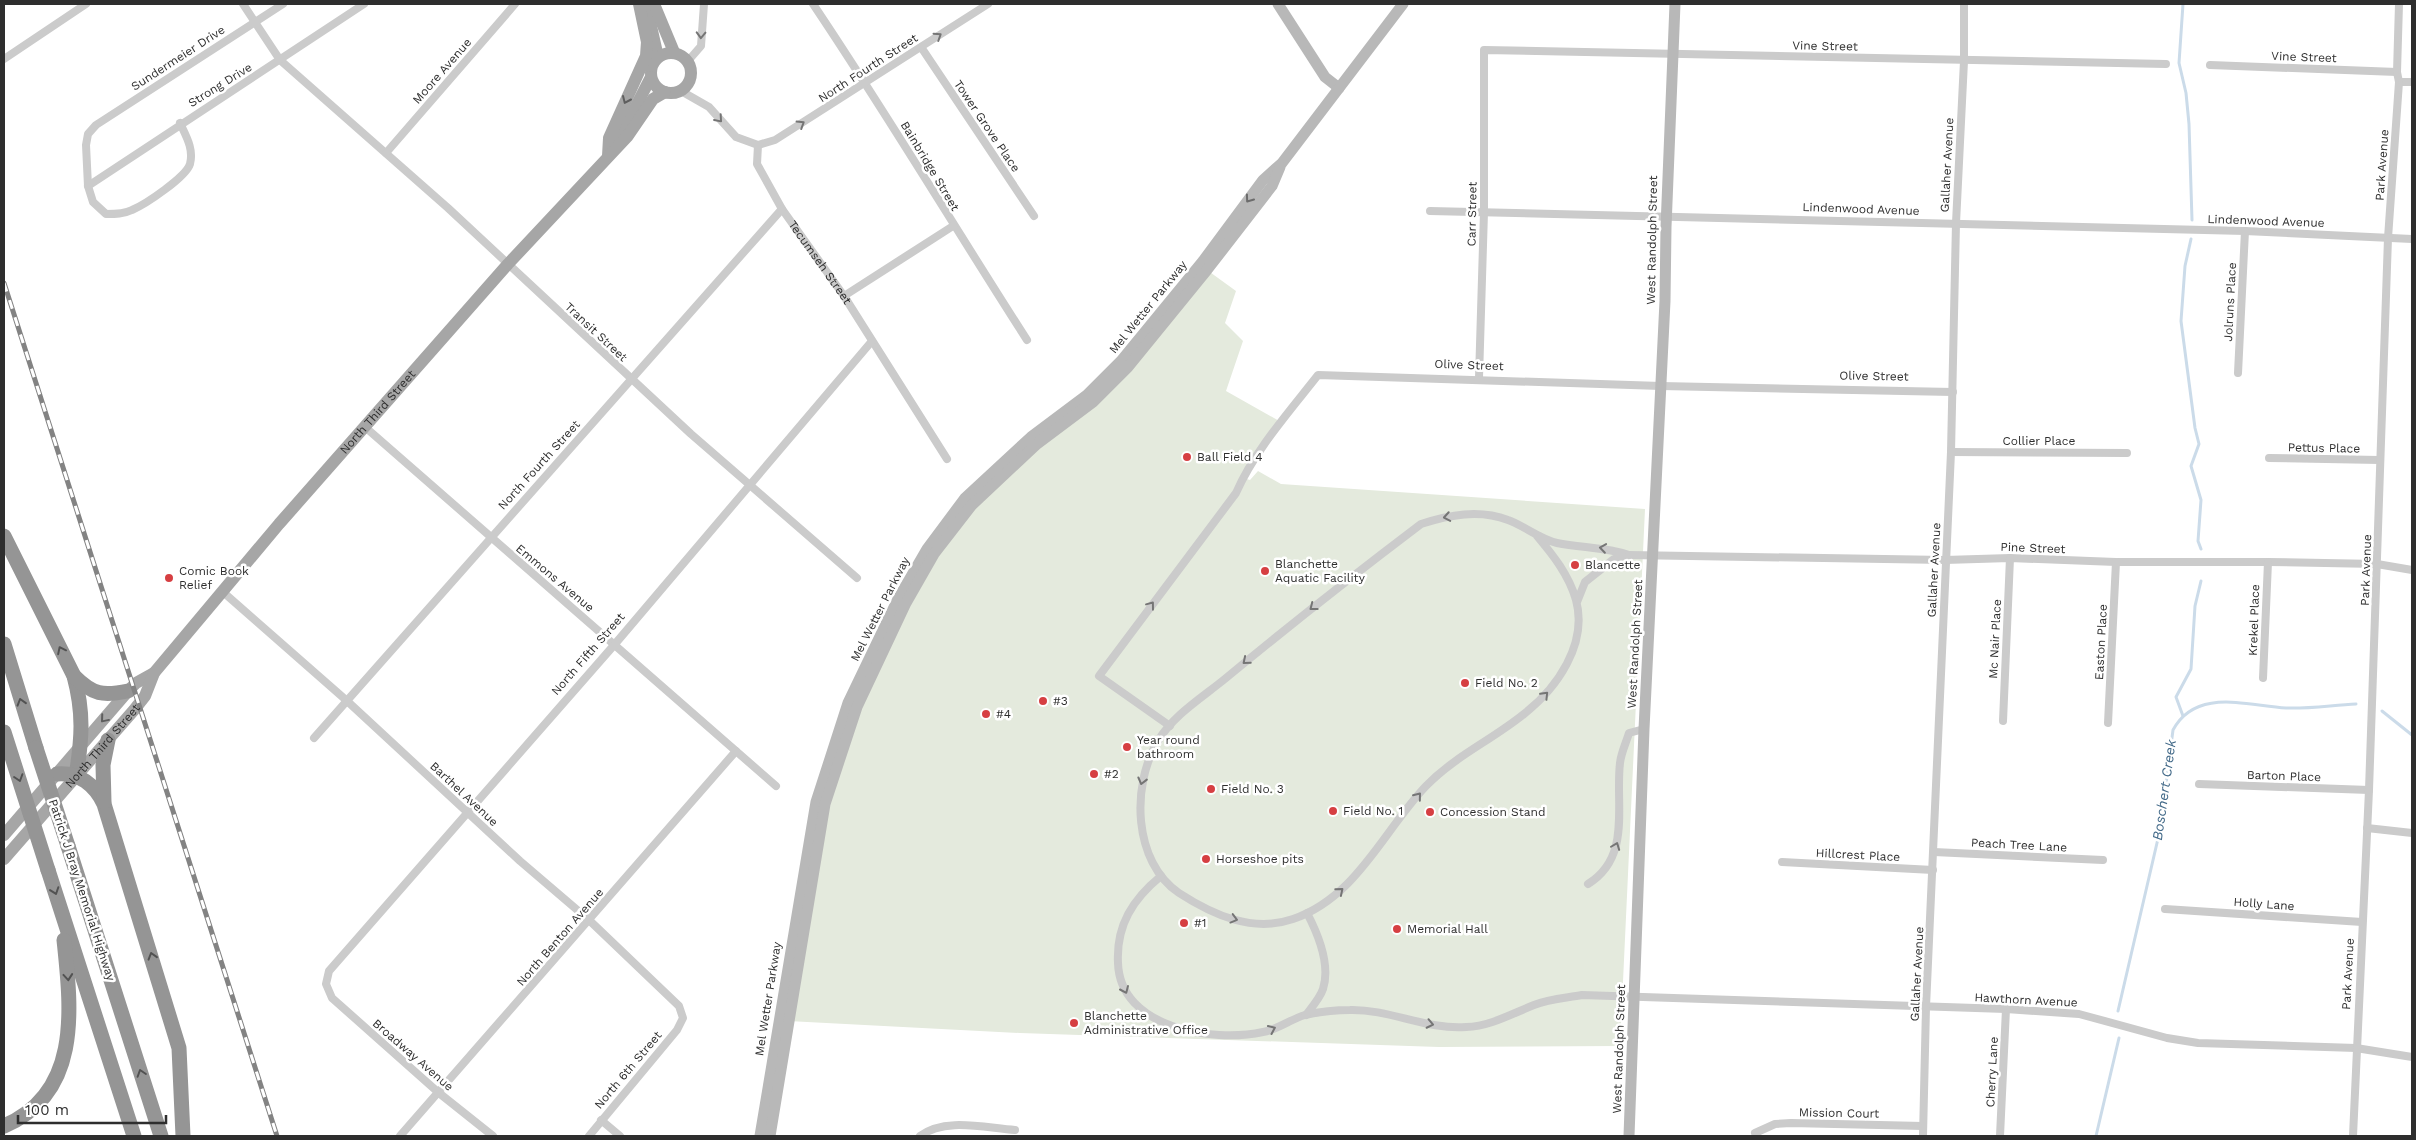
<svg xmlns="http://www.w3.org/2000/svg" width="2416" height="1140" viewBox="0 0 2416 1140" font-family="'Work Sans',sans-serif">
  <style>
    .green { fill: #e4eadd }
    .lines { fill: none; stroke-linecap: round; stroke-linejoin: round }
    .stream { stroke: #cbdbe9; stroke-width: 3 }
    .street { stroke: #cbcbcb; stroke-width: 8 }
    .secondary { stroke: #b8b8b8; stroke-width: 11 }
    .primary { stroke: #a6a6a6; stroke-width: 12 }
    .highway { stroke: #959595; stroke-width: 15 }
    .rail-casing { stroke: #838383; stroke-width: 5 }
    .rail { stroke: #fff; stroke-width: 3; stroke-dasharray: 9; stroke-linecap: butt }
    .highway-bridge { stroke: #959595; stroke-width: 15 }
    .oneway { stroke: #757575 }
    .oneway2 { stroke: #5e5e5e }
    .oneway3 { stroke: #6c6c6c }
    .oneway4 { stroke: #525252 }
    .poi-dot { fill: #d63f42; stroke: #fff; stroke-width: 2 }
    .labels { text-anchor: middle; stroke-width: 5; stroke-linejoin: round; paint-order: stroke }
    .street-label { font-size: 12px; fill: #2e2e2e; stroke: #fff }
    .poi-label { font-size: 12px; fill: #2e2e2e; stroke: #fff; text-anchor: start }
    .water-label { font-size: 14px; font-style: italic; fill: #436a89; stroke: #fff }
  </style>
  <rect width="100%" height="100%" fill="#fff"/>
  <!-- green -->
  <path class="green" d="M1207 270 1236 291 1225 323 1243 341 1226 391 1281 422 1243 478 1250 480 1258 471 1281 484 1645 509 1620 1046 1439 1047 1020 1033 788 1021 825 804 857 707 906 603 972 505Z"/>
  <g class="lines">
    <!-- stream -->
    <g class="stream">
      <path d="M2183 4 2179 63 2186 93 2189 124 2192 220"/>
      <path d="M2191 239 2185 266 2181 321 2195 428 2199 444 2191 466 2201 500 2198 541 2201 549"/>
      <path d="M2382 711 2412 735"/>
      <path d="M2183 716 2176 697 2191 669 2195 606 2201 581"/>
      <path d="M2118 1011 2160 830 2173 730C2196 687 2248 706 2286 708 2309 709 2333 705 2356 704"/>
      <path d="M2096 1136 2119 1038"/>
    </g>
    <!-- street -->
    <g class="street">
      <path d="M243 4 280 60 448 208 691 434 857 578"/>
      <path d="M813 4C887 114 955 228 1027 340"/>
      <path d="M921 47 1034 216"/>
      <path d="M4 59 86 4"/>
      <path d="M688 61 701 46 704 4"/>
      <path d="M2210 65 2397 72"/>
      <path d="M2399 82H2412"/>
      <path d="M681 91 709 107 736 137 758 145"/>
      <path d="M180 123C186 136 194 149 190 164 186 177 146 204 132 210 124 214 115 214 106 214L93 202 88 186 86 145 88 134 96 125 283 4"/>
      <path id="s1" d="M758 145 757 164 782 209 844 296 947 459"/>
      <path d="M758 145 775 140 988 4"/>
      <path d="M386 153 515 4"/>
      <path d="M88 186 364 4"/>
      <path d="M1430 211 2245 231 2412 239"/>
      <path d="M844 296 953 226"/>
      <path d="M2238 373 2245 231"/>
      <path d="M1479 378 1484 212V50L2166 64"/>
      <path d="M365 427 776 786"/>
      <path d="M1951 452 2127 453"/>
      <path d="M2269 458 2379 460"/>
      <path d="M1537 536C1553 555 1569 575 1576 600 1588 644 1557 688 1524 714 1492 740 1455 756 1426 786 1383 831 1357 897 1293 919 1253 933 1213 915 1179 893 1133 862 1131 785 1158 741 1173 715 1203 697 1226 678 1290 625 1355 574 1421 524 1449 515 1479 509 1508 520 1525 526 1539 539 1557 543 1581 548 1605 547 1629 555L1614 559 1585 582 1577 602"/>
      <path d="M1629 555 1945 560 2010 558 2116 562H2268L2377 564 2412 570"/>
      <path d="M223 592 346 700 520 861 589 920 679 1006 683 1018 677 1030 589 1136"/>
      <path d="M2263 678 2268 562"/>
      <path d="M2003 721 2010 558"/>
      <path d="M2108 723 2116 562"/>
      <path d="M1170 726 1099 676 1236 493C1255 450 1289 412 1318 375L1661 386 1953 392"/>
      <path d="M314 738 782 209"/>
      <path d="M2199 784 2369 790"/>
      <path d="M2367 828 2412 833"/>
      <path d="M1934 852 2103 860"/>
      <path d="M1782 862 1933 870"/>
      <path d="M1161 876C1133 899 1116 925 1118 963 1120 1028 1212 1043 1263 1032 1277 1030 1291 1019 1305 1015 1319 1012 1336 1010 1350 1010 1389 1009 1427 1030 1466 1027 1491 1026 1511 1014 1534 1005 1549 999 1566 998 1582 995L2006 1009 2079 1014 2167 1038 2198 1043 2356 1048 2412 1057"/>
      <path d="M1588 884C1632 857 1615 805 1620 763 1621 753 1626 743 1629 733L1644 729"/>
      <path d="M2165 909 2362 922"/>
      <path d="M1306 1015C1312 1007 1320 998 1323 989 1331 964 1318 934 1307 913"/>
      <path d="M601 1120 620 1136"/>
      <path d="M1755 1133 1775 1124 1791 1123 1923 1126"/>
      <path d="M400 1136 736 751"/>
      <path d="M493 1136 439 1093 332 998 326 984 329 971 615 644 872 341"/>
      <path d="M920 1136C945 1117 985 1128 1015 1130"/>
      <path d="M1923 1136 1926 1007 1951 452 1956 223 1964 61V4"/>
      <path d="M2000 1136 2006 1009"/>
      <path d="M2353 1136 2369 790 2388 238 2399 82 2397 72 2399 4"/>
    </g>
    <!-- secondary -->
    <g class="secondary">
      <path d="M1278 4 1325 77 1339 88"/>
      <path d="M760 1136 816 802 848 703 898 599 927 549 965 498 1031 437 1087 395 1121 361 1203 261 1263 180 1282 163 1403 4"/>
      <path d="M770 1136 825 804 857 707 906 603 934 554 972 505 1037 444 1093 402 1128 367 1207 270 1272 186 1280 167"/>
      <path d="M1629 1136 1644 729 1665 301 1666 227 1675 4"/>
    </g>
    <!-- primary -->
    <g class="primary">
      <path d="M646 4 658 57"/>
      <path d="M654 4 674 52"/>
      <circle cx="671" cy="73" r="20"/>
      <path d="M619 139 651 77"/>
      <path d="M608 156 609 138 646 56 647 42 639 4"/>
      <path d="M4 835 128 691 136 683 154 673"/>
      <path id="s2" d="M4 859 134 710 145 696 154 673 279 524 508 264 627 137 653 99 665 92"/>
    </g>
    <!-- highway -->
    <g class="highway">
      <path d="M4 536 74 676C84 713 82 739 76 776"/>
      <path d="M4 644 36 748"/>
      <path d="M74 676C93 695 103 696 128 691"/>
      <path d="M57 774C79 772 95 785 104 804L179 1048 183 1136"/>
      <path d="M104 802 103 765 108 740"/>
      <path d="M68 846 161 1136"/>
      <path d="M48 870 134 1136"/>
      <path d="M4 1126C82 1093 71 1008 64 940"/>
    </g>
    <!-- rail casing -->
    <g class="rail-casing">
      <path id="rail" d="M4 283 277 1136"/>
    </g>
    <!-- rail -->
    <use href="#rail" class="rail"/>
    <!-- highway-bridge -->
    <g class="highway-bridge">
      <path d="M4 732 48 870"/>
      <path d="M36 748 68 846"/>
    </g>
  </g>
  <!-- one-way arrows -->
  <defs><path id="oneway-chevron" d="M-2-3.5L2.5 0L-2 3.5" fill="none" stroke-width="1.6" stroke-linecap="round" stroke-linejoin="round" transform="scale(1.25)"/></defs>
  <g class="oneway">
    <use href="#oneway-chevron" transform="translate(701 35) rotate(92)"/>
    <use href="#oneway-chevron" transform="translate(938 36) rotate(-33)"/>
    <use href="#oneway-chevron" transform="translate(719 119) rotate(49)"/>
    <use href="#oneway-chevron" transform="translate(801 124) rotate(-32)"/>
    <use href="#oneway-chevron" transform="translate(1447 517) rotate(170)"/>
    <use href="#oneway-chevron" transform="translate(1603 548) rotate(-172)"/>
    <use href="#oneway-chevron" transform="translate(1151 605) rotate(-53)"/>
    <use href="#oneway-chevron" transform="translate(1313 607) rotate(142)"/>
    <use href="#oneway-chevron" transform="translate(1246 661) rotate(140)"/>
    <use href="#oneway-chevron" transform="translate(1545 695) rotate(-46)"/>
    <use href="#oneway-chevron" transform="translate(1142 781) rotate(104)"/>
    <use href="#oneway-chevron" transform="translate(1418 796) rotate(-51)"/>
    <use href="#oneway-chevron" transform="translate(1616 846) rotate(-69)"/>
    <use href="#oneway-chevron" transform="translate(1340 891) rotate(-40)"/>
    <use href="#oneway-chevron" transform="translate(1234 919) rotate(15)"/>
    <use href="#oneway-chevron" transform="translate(1125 990) rotate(66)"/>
    <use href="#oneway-chevron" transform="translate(1430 1024) rotate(12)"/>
    <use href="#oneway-chevron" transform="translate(1272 1029) rotate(-24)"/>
  </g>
  <g class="oneway2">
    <use href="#oneway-chevron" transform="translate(626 100) rotate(114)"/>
    <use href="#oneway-chevron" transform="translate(104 719) rotate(130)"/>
  </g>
  <use class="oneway3" href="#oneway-chevron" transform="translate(1249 199) rotate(126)"/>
  <g class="oneway4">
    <use href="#oneway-chevron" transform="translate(61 650) rotate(-116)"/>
    <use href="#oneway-chevron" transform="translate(21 702) rotate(-107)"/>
    <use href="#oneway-chevron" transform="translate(19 778) rotate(72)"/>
    <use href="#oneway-chevron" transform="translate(55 891) rotate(71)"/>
    <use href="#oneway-chevron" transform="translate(152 956) rotate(-107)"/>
    <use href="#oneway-chevron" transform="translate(68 977) rotate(85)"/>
    <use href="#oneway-chevron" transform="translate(141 1073) rotate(-108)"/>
  </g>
  <!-- markers -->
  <g class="poi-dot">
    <circle cx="1187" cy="457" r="5"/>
    <circle cx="1575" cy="565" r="5"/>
    <circle cx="1265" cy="571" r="5"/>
    <circle cx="169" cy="578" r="5"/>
    <circle cx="1465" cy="683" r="5"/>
    <circle cx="1043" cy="701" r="5"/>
    <circle cx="986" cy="714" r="5"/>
    <circle cx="1127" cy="747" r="5"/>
    <circle cx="1094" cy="774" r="5"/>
    <circle cx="1211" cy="789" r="5"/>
    <circle cx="1333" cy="811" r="5"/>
    <circle cx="1430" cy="812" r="5"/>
    <circle cx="1206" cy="859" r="5"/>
    <circle cx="1184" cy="923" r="5"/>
    <circle cx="1397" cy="929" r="5"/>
    <circle cx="1074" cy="1023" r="5"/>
  </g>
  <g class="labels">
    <!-- street labels -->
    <g class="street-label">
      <text transform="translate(1825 46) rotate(1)" y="4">Vine Street</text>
      <text transform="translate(2304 57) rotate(2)" y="4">Vine Street</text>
      <text transform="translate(178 58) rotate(-33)" y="4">Sundermeier Drive</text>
      <text transform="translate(868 68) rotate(-33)" y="4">North Fourth Street</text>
      <text transform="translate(442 71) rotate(-49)" y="4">Moore Avenue</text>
      <text transform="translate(220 85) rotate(-32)" y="4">Strong Drive</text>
      <text transform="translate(987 126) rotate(56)" y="4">Tower Grove Place</text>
      <text transform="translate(1947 165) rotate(-87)" y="4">Gallaher Avenue</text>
      <text transform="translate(2382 165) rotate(-86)" y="4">Park Avenue</text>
      <text transform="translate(930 166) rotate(59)" y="4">Bainbridge Street</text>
      <text transform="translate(1861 209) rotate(2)" y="4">Lindenwood Avenue</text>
      <text transform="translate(1472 214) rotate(-89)" y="4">Carr Street</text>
      <text transform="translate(2266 221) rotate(2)" y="4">Lindenwood Avenue</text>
      <text transform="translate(1652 240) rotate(-89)" y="4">West Randolph Street</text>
      <text dy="4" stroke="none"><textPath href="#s1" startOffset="136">Tecumseh Street</textPath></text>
      <text transform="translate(2230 302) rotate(-87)" y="4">Jolruns Place</text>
      <text transform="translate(1148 307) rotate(-51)" y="4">Mel Wetter Parkway</text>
      <text transform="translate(596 332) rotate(43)" y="4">Transit Street</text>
      <text transform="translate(1469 365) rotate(2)" y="4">Olive Street</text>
      <text transform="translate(1874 376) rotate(1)" y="4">Olive Street</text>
      <text dy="4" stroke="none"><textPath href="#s2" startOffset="584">North Third Street</textPath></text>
      <text x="2039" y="445">Collier Place</text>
      <text transform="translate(2324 448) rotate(1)" y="4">Pettus Place</text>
      <text transform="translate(539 465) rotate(-48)" y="4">North Fourth Street</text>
      <text transform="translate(2033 548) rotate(2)" y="4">Pine Street</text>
      <text transform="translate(1934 570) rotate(-87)" y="4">Gallaher Avenue</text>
      <text transform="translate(2366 570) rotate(-88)" y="4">Park Avenue</text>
      <text transform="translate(555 578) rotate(40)" y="4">Emmons Avenue</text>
      <text transform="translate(880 609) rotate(-63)" y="4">Mel Wetter Parkway</text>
      <text transform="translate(2254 620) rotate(-88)" y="4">Krekel Place</text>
      <text transform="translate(1995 639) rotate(-87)" y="4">Mc Nair Place</text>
      <text transform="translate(2101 642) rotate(-87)" y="4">Easton Place</text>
      <text transform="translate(1635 644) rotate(-87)" y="4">West Randolph Street</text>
      <text transform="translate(588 654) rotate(-49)" y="4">North Fifth Street</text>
      <text dy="4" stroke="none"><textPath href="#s2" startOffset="150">North Third Street</textPath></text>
      <text transform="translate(2284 776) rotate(2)" y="4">Barton Place</text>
      <text transform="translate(464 794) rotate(43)" y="4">Barthel Avenue</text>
      <text transform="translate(2019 845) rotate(3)" y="4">Peach Tree Lane</text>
      <text transform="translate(1858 855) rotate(3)" y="4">Hillcrest Place</text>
      <text transform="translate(82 890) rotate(72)" y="4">Patrick J Bray Memorial Highway</text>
      <text transform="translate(2264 904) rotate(4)" y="4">Holly Lane</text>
      <text transform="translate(560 937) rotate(-49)" y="4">North Benton Avenue</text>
      <text transform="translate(1917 974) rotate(-87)" y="4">Gallaher Avenue</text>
      <text transform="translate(2348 974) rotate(-87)" y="4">Park Avenue</text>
      <text transform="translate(768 999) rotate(-81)" y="4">Mel Wetter Parkway</text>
      <text transform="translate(2026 1000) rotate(3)" y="4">Hawthorn Avenue</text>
      <text transform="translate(1619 1049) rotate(-88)" y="4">West Randolph Street</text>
      <text transform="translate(413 1055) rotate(41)" y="4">Broadway Avenue</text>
      <text transform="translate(628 1070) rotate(-50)" y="4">North 6th Street</text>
      <text transform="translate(1992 1072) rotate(-87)" y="4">Cherry Lane</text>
      <text transform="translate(1839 1113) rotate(1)" y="4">Mission Court</text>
    </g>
    <!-- poi labels -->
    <g class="poi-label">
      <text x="1197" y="461">Ball Field 4</text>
      <text x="1275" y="568">Blanchette<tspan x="1275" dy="14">Aquatic Facility</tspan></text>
      <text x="1585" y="569">Blancette</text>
      <text x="179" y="575">Comic Book<tspan x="179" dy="14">Relief</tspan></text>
      <text x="1475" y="687">Field No. 2</text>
      <text x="1053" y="705">#3</text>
      <text x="996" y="718">#4</text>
      <text x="1137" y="744">Year round<tspan x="1137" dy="14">bathroom</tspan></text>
      <text x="1104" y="778">#2</text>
      <text x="1221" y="793">Field No. 3</text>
      <text x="1343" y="815">Field No. 1</text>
      <text x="1440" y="816">Concession Stand</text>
      <text x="1216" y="863">Horseshoe pits</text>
      <text x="1194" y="927">#1</text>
      <text x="1407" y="933">Memorial Hall</text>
      <text x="1084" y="1020">Blanchette<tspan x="1084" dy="14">Administrative Office</tspan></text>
    </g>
    <!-- water labels -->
    <g class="water-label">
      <text transform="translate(2164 790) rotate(-82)" y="5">Boschert Creek</text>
    </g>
  </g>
  <!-- border -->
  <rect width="2416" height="1140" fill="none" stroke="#2e2e2e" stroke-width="10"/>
  <!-- scale -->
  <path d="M18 1115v8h148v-8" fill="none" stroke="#2e2e2e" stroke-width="2.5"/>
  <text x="25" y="1115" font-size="15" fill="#2e2e2e" stroke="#ffffff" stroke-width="4" paint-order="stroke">100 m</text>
</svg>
